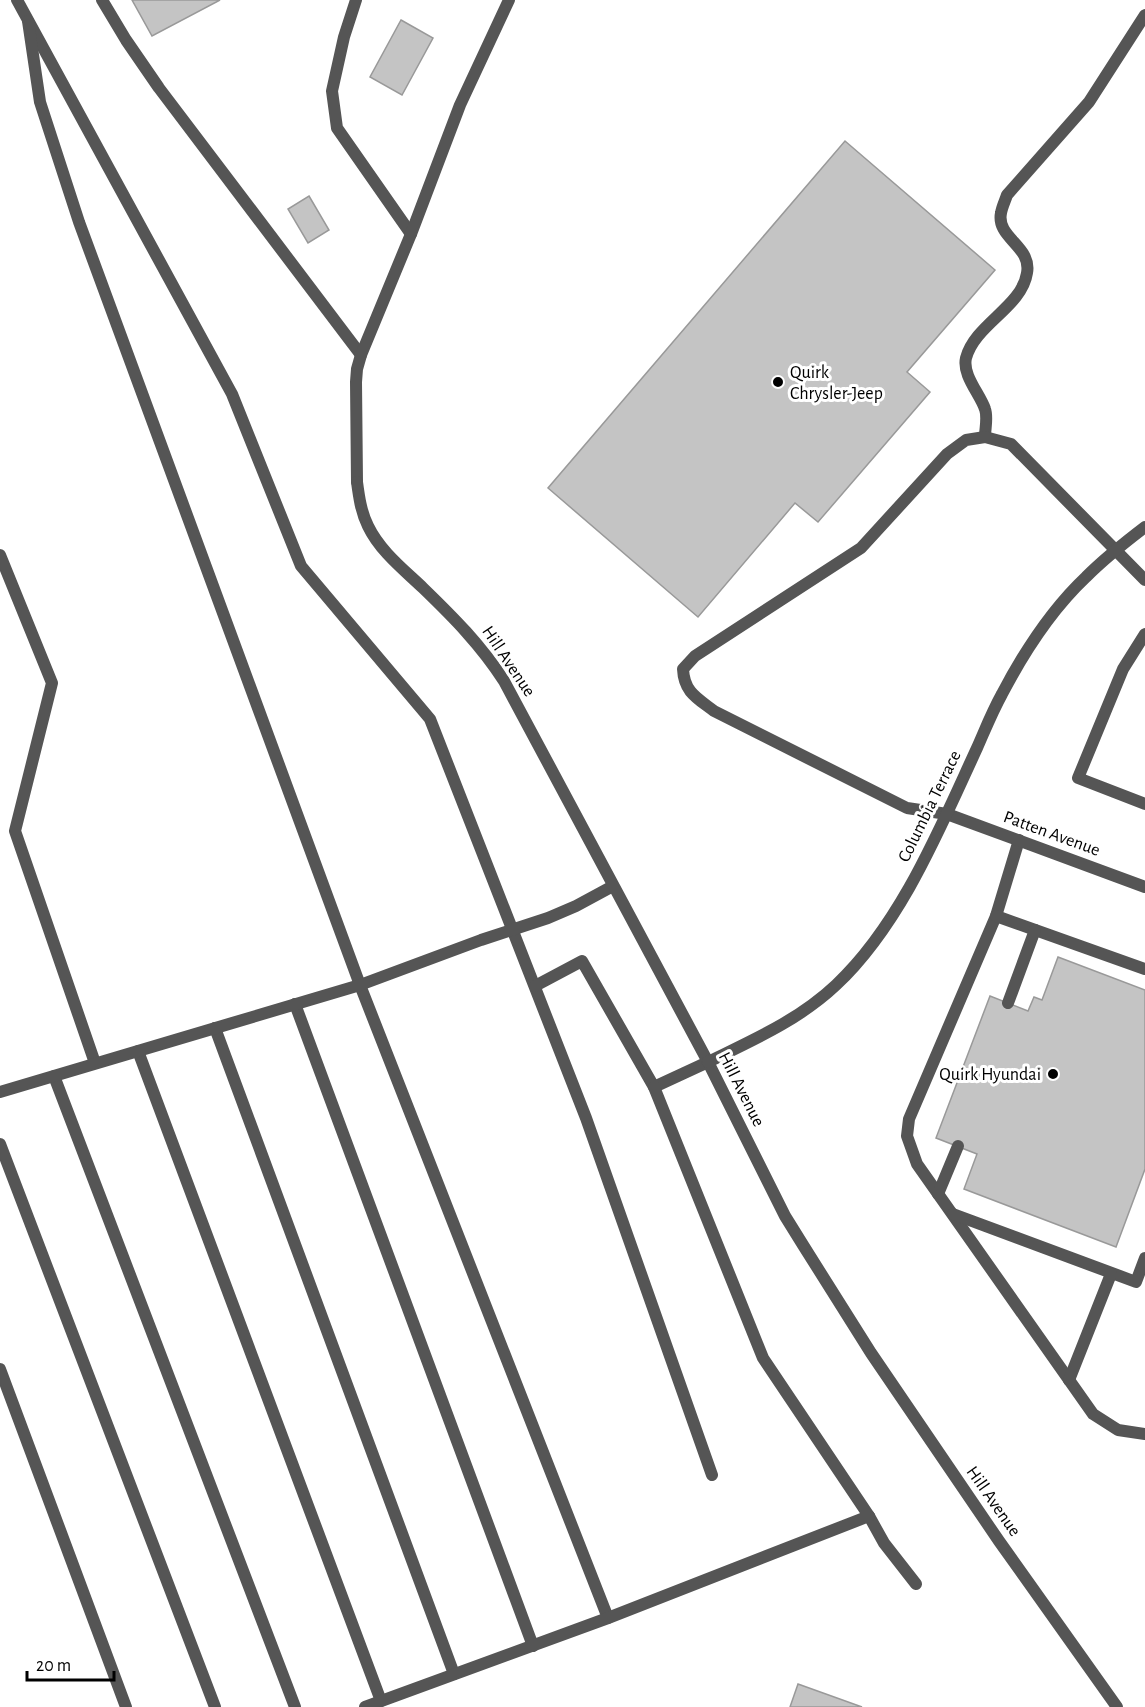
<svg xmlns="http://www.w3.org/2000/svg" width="1145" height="1707" viewBox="0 0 1145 1707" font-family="'Alegreya Sans',sans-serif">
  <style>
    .building { fill: #c4c4c4; stroke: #999; stroke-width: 1.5 }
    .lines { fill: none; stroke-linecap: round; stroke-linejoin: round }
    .lane { stroke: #555; stroke-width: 12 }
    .street { stroke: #555; stroke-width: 12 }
    .poi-dot { fill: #000; stroke: #fff; stroke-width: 2 }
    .labels { text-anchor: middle; stroke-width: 6; stroke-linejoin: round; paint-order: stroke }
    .poi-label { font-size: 18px; fill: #000; stroke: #fff; text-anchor: start }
    .street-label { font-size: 18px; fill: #000; stroke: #fff }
  </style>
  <rect width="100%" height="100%" fill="#fff"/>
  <!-- building -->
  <g class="building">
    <path d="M132 0H220L152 36Z"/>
    <path d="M401 20 433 38 402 95 370 77Z"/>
    <path d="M845 141 995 270 907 372 930 392 818 522 795 503 698 617 548 488Z"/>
    <path d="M309 196 329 230 308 243 288 209Z"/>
    <path d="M1058 957 1145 990V1169L1116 1247 964 1189 977 1154 936 1138 990 996 1028 1011 1034 997 1042 1000Z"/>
    <path d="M798 1684 862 1707H790Z"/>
  </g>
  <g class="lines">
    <!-- lane -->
    <g class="lane">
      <path d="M17 0 232 394 301 566 430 719 586 1118 712 1475"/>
      <path d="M102 0 126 40 159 88 361 355"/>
      <path d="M356 0 344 37 332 91 337 128 411 234"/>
      <path d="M28 21 40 102 79 222 360 985 608 1618"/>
      <path d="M985 437C985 429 988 417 985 409 980 394 962 375 966 358 975 324 1022 307 1027 273 1032 246 996 238 1001 213 1002 207 1005 201 1007 195L1089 102 1145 15"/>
      <path d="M357 482 356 382 357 369 361 355 411 234 460 105 509 0"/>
      <path d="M0 555 52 683 15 831 95 1063"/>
      <path d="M1145 634 1123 669 1078 778 1145 804"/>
      <path d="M947 814 907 808 714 711C697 698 684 692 683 669L695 656 861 548 947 454 966 440 985 437 1011 444 1145 580"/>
      <path d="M1019 840 996 916 909 1119 907 1136 917 1164 1093 1414 1118 1430 1145 1434"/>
      <path d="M996 916 1145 969"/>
      <path d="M535 986 582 961 654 1087 708 1062"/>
      <path d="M1008 1003 1035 930"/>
      <path d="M295 1004 533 1646"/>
      <path d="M215 1028 454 1674"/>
      <path d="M138 1051 381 1701"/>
      <path d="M54 1076 295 1707"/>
      <path d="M0 1092 360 985 481 940 548 918 576 906 613 886"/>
      <path d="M0 1144 215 1707"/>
      <path d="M938 1194 958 1146"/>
      <path d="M953 1214 1136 1282 1145 1258"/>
      <path d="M0 1369 126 1707"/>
      <path d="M1069 1380 1111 1274"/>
      <path d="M869 1516 884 1543 916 1584"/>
      <path d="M365 1707 608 1618 869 1516 763 1358 654 1087"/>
    </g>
    <!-- street -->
    <g class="street">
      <path d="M357 482C359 497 361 512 368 526 380 551 403 569 423 588 453 617 481 645 504 681L708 1062 785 1216 803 1245 871 1353 999 1541 1117 1707"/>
      <path d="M947 814 1145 887"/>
      <path d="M708 1062C753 1040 799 1020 836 985 901 924 940 828 977 748 985 730 992 712 1002 694 1024 652 1051 610 1086 577 1104 559 1124 543 1145 527"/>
    </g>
  </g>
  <!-- markers -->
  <g class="poi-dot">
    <circle cx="778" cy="382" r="6"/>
    <circle cx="1053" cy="1074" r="6"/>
  </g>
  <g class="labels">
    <!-- poi labels -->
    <g class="poi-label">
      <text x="790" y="378">Quirk<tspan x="790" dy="21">Chrysler-Jeep</tspan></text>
      <text x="1041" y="1080" text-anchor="end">Quirk Hyundai</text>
    </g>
    <!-- street labels -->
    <g class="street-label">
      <text transform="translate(509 661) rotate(56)" y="6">Hill Avenue</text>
      <text transform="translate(929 806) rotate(-64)" y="6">Columbia Terrace</text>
      <text transform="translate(1052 833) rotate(20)" y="6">Patten Avenue</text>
      <text transform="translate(742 1089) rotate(63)" y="6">Hill Avenue</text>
      <text transform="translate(994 1501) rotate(55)" y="6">Hill Avenue</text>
    </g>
  </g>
  <!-- scale -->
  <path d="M27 1671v9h87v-9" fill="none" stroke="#000000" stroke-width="3"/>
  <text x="36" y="1671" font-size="18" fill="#000000" stroke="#ffffff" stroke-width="4.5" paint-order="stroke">20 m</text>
</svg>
